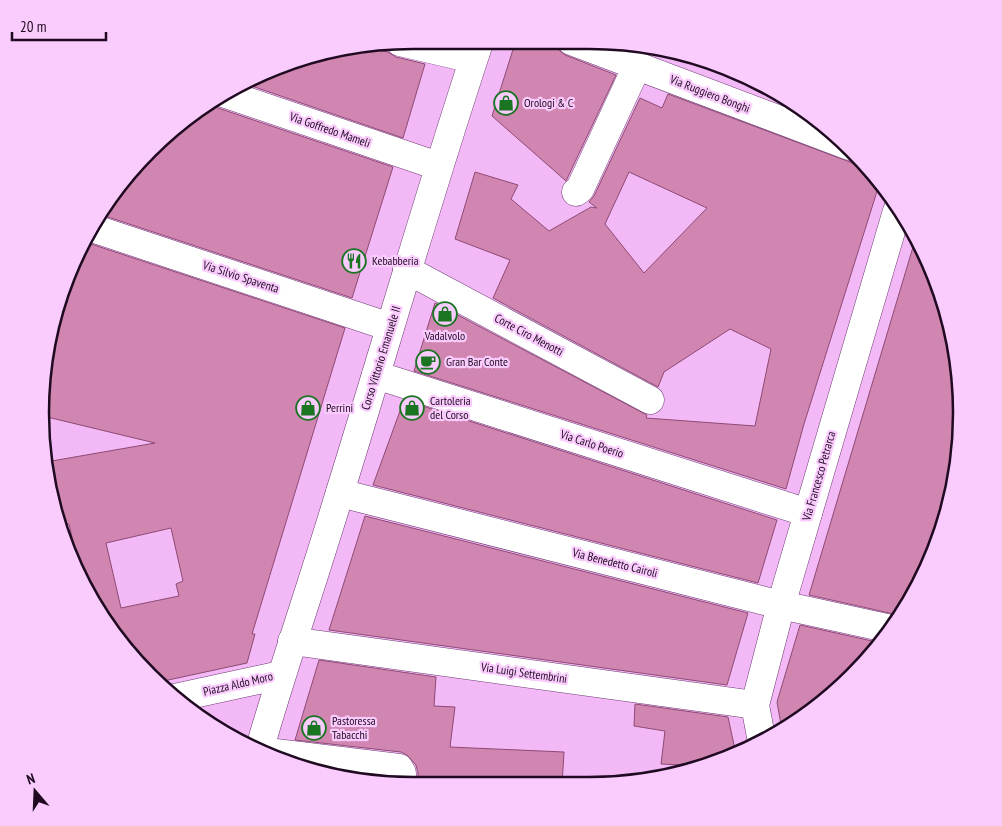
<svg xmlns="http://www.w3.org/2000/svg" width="1002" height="826" viewBox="0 0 1002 826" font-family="'PT Sans Narrow',sans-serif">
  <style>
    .building { fill: #d086b1; stroke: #8e4a73; fill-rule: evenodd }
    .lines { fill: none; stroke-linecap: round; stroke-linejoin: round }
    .minor-casing { stroke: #6d3b72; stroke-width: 29 }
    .minor { stroke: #fff; stroke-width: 28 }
    .labels { text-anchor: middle; stroke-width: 4.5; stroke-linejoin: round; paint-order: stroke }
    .street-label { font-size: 12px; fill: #1f0a21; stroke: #facbfd }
    .poi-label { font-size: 12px; fill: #1f0a21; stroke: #facbfd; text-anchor: start }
    .rim { fill: none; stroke: #1f0a21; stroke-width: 2.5 }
  </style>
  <rect width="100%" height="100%" fill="#f3b9f7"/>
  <!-- building -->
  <g class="building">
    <path d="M516 40 556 41 559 50 565 55 616 75 566 181 492 116Z"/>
    <path d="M363 47 388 52 396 57 425 64 403 138 243 83 317 53Z"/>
    <path d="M668 94 866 168 879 185 804 424 786 489 414 371 435 303 647 415 646 418 755 426 771 349 730 329 664 372 658 387 493 298 510 260 455 239 475 172 518 185 511 199 549 231 591 207 597 208 589 202 594 196 640 98 662 108ZM629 172 707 208 644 273 605 224Z"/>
    <path d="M211 102 218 108 393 167 352 298 99 214 103 206 149 149Z"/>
    <path d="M916 237 924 248 949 317 961 389 959 462 942 533 912 600 900 617 894 614 809 595Z"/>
    <path d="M85 242 345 328 252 634H255L247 663 159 682 117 640 83 586 69 524 61 526 47 485 46 462 155 443 43 416 41 388 60 293ZM171 528 183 581 176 584 179 596 121 608 106 543Z"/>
    <path d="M404 400 777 520 758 583 373 485Z"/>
    <path d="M365 516 748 613 727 685 329 630Z"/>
    <path d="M800 625 881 643 869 659 816 709 782 730 777 702Z"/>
    <path d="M319 660 436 677 434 706 455 707 450 747 564 752 562 785H418V773L416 765 407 755 401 752 295 740Z"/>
    <path d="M635 704 728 717 736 754 683 774 682 765 661 764 665 731 634 726Z"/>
    <path d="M326 775 386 782V785L335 776Z"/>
  </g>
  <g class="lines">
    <!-- minor casing -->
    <g class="minor-casing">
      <g id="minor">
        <path d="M571 41 849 146"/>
        <path d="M400 42 473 59"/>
        <path d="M223 93 438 166"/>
        <path d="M576 192 580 189 637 66"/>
        <path d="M92 228 390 327"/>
        <path d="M407 270 650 400"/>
        <path d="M376 375 808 513"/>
        <path d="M340 493 781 605 891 629"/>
        <path d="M292 641 755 705"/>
        <path d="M175 698 281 675"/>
        <path d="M762 742 755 705 781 605 897 211"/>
        <path d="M259 751C284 664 314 579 340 492 387 341 430 190 480 40"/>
        <path d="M259 751 399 768 402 773V785"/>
      </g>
    </g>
    <!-- minor -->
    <use href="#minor" class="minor"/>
  </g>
  <!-- icons -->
  <defs>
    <g id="shop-ring" transform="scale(1.25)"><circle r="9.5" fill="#facbfd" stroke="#1a7523" stroke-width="1.5"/><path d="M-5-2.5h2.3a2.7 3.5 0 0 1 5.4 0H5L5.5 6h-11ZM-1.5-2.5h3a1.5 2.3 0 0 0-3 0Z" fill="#1a7523"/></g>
    <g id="restaurant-ring" transform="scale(1.25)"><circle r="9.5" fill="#facbfd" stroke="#1a7523" stroke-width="1.5"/><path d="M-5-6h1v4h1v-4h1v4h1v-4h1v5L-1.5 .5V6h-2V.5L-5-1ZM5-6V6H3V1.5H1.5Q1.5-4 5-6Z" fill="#1a7523"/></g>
    <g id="cafe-ring" transform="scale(1.25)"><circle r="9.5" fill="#facbfd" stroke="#1a7523" stroke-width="1.5"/><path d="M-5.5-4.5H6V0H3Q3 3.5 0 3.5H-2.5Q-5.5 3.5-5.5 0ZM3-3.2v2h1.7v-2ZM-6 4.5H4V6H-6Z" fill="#1a7523"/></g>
  </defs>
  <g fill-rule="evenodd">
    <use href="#shop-ring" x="506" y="103"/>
    <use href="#restaurant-ring" x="354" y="261"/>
    <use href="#shop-ring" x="445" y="314"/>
    <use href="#cafe-ring" x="428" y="362"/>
    <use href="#shop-ring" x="308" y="408"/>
    <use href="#shop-ring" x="412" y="408"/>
    <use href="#shop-ring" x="314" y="728"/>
  </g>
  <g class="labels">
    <!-- street labels -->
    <g class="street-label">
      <text transform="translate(710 94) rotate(21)" y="4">Via Ruggiero Bonghi</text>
      <text transform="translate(330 130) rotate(19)" y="4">Via Goffredo Mameli</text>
      <text transform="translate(241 277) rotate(18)" y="4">Via Silvio Spaventa</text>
      <text transform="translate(529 335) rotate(28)" y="4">Corte Ciro Menotti</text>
      <text transform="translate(381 358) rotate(-73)" y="4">Corso Vittorio Emanuele II</text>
      <text transform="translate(592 444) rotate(18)" y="4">Via Carlo Poerio</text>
      <text transform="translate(819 476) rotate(-74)" y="4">Via Francesco Petrarca</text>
      <text transform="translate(615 563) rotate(14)" y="4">Via Benedetto Cairoli</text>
      <text transform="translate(524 673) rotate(8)" y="4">Via Luigi Settembrini</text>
      <text transform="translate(238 684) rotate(-13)" y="4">Piazza Aldo Moro</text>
    </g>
    <!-- poi labels -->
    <g class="poi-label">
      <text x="524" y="107">Orologi &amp; C</text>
      <text x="372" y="265">Kebabberia</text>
      <text x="445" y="340" text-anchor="middle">Vadalvolo</text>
      <text x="446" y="366">Gran Bar Conte</text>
      <text x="430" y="405">Cartoleria<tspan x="430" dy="14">del Corso</tspan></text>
      <text x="326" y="412">Perrini</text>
      <text x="332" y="725">Pastoressa<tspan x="332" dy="14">Tabacchi</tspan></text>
    </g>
  </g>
  <!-- crop -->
  <path d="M0 0H1002V826H0ZM413 49H589A364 364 0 0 1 953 413V413A364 364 0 0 1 589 777H413A364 364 0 0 1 49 413V413A364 364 0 0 1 413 49Z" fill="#facbfd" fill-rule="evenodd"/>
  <path class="rim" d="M413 49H589A364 364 0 0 1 953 413V413A364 364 0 0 1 589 777H413A364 364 0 0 1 49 413V413A364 364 0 0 1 413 49Z"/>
  <!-- north arrow -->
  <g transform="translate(35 791) rotate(341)" stroke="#facbfd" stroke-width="4" paint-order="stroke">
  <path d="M0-4L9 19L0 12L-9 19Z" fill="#1f0a21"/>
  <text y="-8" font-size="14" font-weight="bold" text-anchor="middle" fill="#1f0a21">N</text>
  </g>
  <!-- scale -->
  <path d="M12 32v8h94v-8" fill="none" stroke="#1f0a21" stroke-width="2.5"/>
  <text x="20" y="32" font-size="15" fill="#1f0a21" stroke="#facbfd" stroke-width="4" paint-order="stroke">20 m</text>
</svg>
